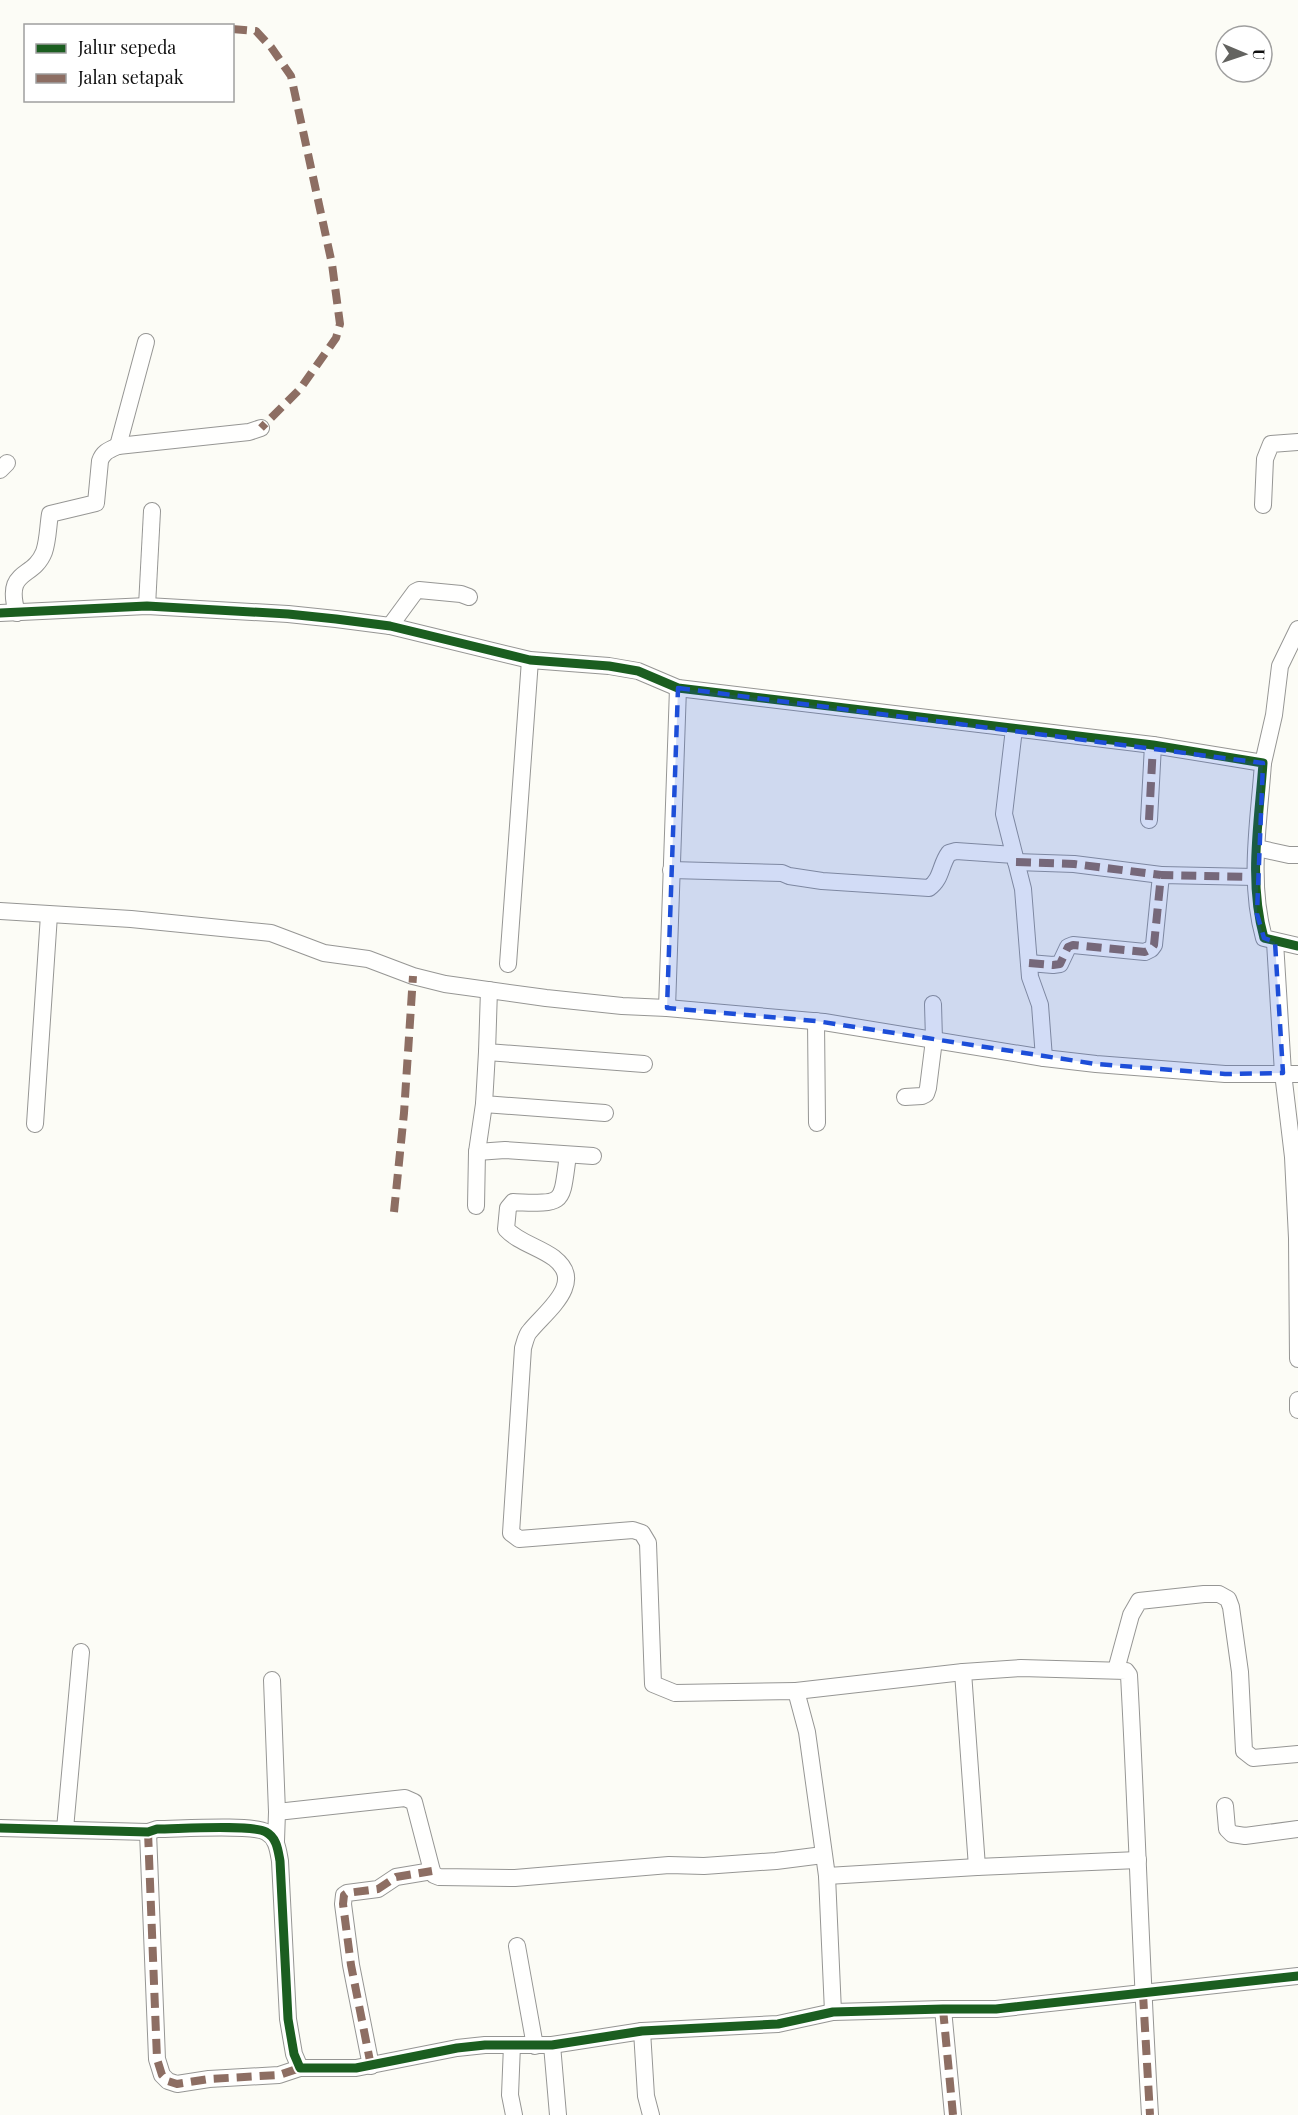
<svg xmlns="http://www.w3.org/2000/svg" width="1298" height="2115" viewBox="0 0 1298 2115" font-family="'Playfair Display',serif">
  <style>
    .lines { fill: none; stroke-linecap: round; stroke-linejoin: round }
    .minor-casing { stroke: #969694; stroke-width: 18 }
    .minor { stroke: #fffffe; stroke-width: 16 }
    .quiet { stroke: #8d6e63; stroke-width: 8; stroke-dasharray: 15 8; stroke-linecap: butt }
    .cycleway-casing { stroke: #fff; stroke-width: 13 }
    .cycleway { stroke: #1b5e20; stroke-width: 9 }
    .marked { fill: #1d4ed8; fill-opacity: 0.2; stroke: #1d4ed8; stroke-width: 4.5; stroke-dasharray: 12 8; stroke-linejoin: round }
  </style>
  <rect width="100%" height="100%" fill="#fcfcf6"/>
  <g class="lines">
    <!-- minor casing -->
    <g class="minor-casing">
      <g id="minor">
        <path d="M118 446 146 342"/>
        <path d="M0 470 7 463"/>
        <path d="M1263 505 1265 459 1271 444 1298 442"/>
        <path d="M147 606 152 511"/>
        <path d="M0 613 147 606 288 614 336 619 390 626 530 660 609 666 638 671 678 688 1153 745 1263 763C1259 821 1248 881 1264 938L1298 946"/>
        <path d="M17 613C4 568 33 580 44 552 48 541 48 526 50 514L96 503 100 461C103 452 109 450 118 446L249 432 261 428"/>
        <path d="M390 626 415 592 419 590 461 594 469 597"/>
        <path d="M1014 729 1004 814 1023 889 1030 977 1040 1005 1044 1058"/>
        <path d="M1263 763 1274 715 1280 666 1298 629"/>
        <path d="M1149 820 1153 745"/>
        <path d="M1257 848 1289 855H1298"/>
        <path d="M1016 862 1074 864 1161 875"/>
        <path d="M671 870 782 873 789 876 822 881 929 888C942 879 940 865 949 853L956 851 1014 855"/>
        <path d="M0 911 131 919 271 933 324 953 368 959 413 976 445 984 546 998 622 1006 667 1008 824 1022 1044 1058 1096 1064 1225 1074H1298"/>
        <path d="M1275 942 1283 1073 1293 1157 1297 1238 1298 1359"/>
        <path d="M1029 963 1053 965 1060 964 1068 947 1073 945 1145 952 1151 949 1154 945 1161 875 1255 877"/>
        <path d="M508 964 530 660"/>
        <path d="M489 990 487 1052 644 1064"/>
        <path d="M667 1008 678 688"/>
        <path d="M816 1021 817 1123"/>
        <path d="M487 1052 484 1104 605 1113"/>
        <path d="M905 1097 922 1096 926 1094 928 1088 934 1040 933 1004"/>
        <path d="M35 1124 49 915"/>
        <path d="M477 1152 505 1150 593 1156"/>
        <path d="M568 1155C561 1205 566 1204 513 1202L508 1208 506 1229C518 1242 539 1247 554 1258 586 1283 546 1311 530 1331 526 1335 525 1342 523 1348L511 1533 519 1539 633 1530 642 1533 648 1543 653 1684 675 1693 796 1691 807 1732 827 1876 833 2012"/>
        <path d="M476 1206 477 1152 484 1104"/>
        <path d="M1298 1400V1410"/>
        <path d="M1116 1670 1131 1615 1139 1601 1204 1594H1219L1228 1599 1231 1607 1240 1672 1244 1751 1253 1758 1298 1754"/>
        <path d="M272 1680 277 1812"/>
        <path d="M796 1691 963 1672"/>
        <path d="M1225 1806 1227 1829 1232 1834 1245 1836 1298 1829"/>
        <path d="M0 1828 148 1832 157 1829C178 1829 252 1824 266 1832 277 1838 278 1850 280 1861L288 2019 294 2054 300 2068H356L457 2048 485 2045H552L642 2031 778 2024 833 2012 943 2009H996L1298 1976"/>
        <path d="M65 1829 81 1652"/>
        <path d="M148 1832 157 2059 162 2075 168 2081 177 2084 209 2079 279 2075 300 2068"/>
        <path d="M276 1841 277 1812 405 1798 414 1802 432 1871 434 1875 439 1877 515 1878 669 1865 704 1866 776 1861 823 1855"/>
        <path d="M977 1867 963 1672 1021 1668 1126 1671 1129 1675C1137 1821 1141 1968 1150 2115"/>
        <path d="M827 1876 977 1867 1138 1860"/>
        <path d="M517 1946 535 2046"/>
        <path d="M943 2009 953 2115"/>
        <path d="M642 2031 646 2096 651 2115"/>
        <path d="M512 2045 510 2095 514 2115"/>
        <path d="M552 2045 558 2115"/>
        <path d="M371 2066 351 1965 343 1904 344 1895 347 1893 378 1889 396 1877 432 1871"/>
      </g>
    </g>
    <!-- minor -->
    <use href="#minor" class="minor"/>
    <!-- quiet -->
    <g class="quiet">
      <path d="M232 29 256 31 271 47 291 76 332 264 340 324 336 338 300 389 261 428"/>
      <path d="M1149 820 1153 745"/>
      <path d="M1016 862 1074 864 1161 875"/>
      <path d="M1029 963 1053 965 1060 964 1068 947 1073 945 1145 952 1151 949 1154 945 1161 875 1255 877"/>
      <path d="M394 1212 404 1113 413 976"/>
      <path d="M148 1832 157 2059 162 2075 168 2081 177 2084 209 2079 279 2075 300 2068"/>
      <path d="M1143 1994 1150 2115"/>
      <path d="M943 2009 953 2115"/>
      <path d="M371 2066 351 1965 343 1904 344 1895 347 1893 378 1889 396 1877 432 1871"/>
    </g>
    <!-- cycleway casing -->
    <g class="cycleway-casing">
      <g id="cycleway">
        <path d="M0 613 147 606 288 614 336 619 390 626 530 660 609 666 638 671 678 688 1153 745 1263 763C1259 821 1248 881 1264 938L1298 946"/>
        <path d="M0 1828 148 1832 157 1829C178 1829 252 1824 266 1832 277 1838 278 1850 280 1861L288 2019 294 2054 300 2068H356L457 2048 485 2045H552L642 2031 778 2024 833 2012 943 2009H996L1298 1976"/>
      </g>
    </g>
    <!-- cycleway -->
    <use href="#cycleway" class="cycleway"/>
  </g>
  <!-- marked area -->
  <path class="marked" d="M678 688 1263 763 1257 914 1264 938 1275 942 1283 1073 1225 1074 1096 1064 816 1021 667 1008Z"/>
  <!-- legend -->
  <rect x="24" y="24" width="210" height="78" fill="#ffffff" stroke="#9f9f9f" stroke-width="1.5"/>
  <rect x="36" y="44" width="30" height="9" fill="#1b5e20" stroke="#9f9f9f" stroke-width="1.5"/>
  <text x="78" y="54" font-size="18" fill="#101010">Jalur sepeda</text>
  <rect x="36" y="74" width="30" height="9" fill="#8d6e63" stroke="#9f9f9f" stroke-width="1.5"/>
  <text x="78" y="84" font-size="18" fill="#101010">Jalan setapak</text>
  <!-- north arrow -->
  <g transform="translate(1244 54) rotate(92)"><circle r="28" fill="#ffffff" stroke="#9f9f9f" stroke-width="1.5"/>
  <path d="M0-4.5L10 22L0 15L-10 22Z" fill="#636360"/>
  <text y="-9" font-size="16" font-weight="bold" text-anchor="middle" fill="#101010">U</text>
  </g>
</svg>
